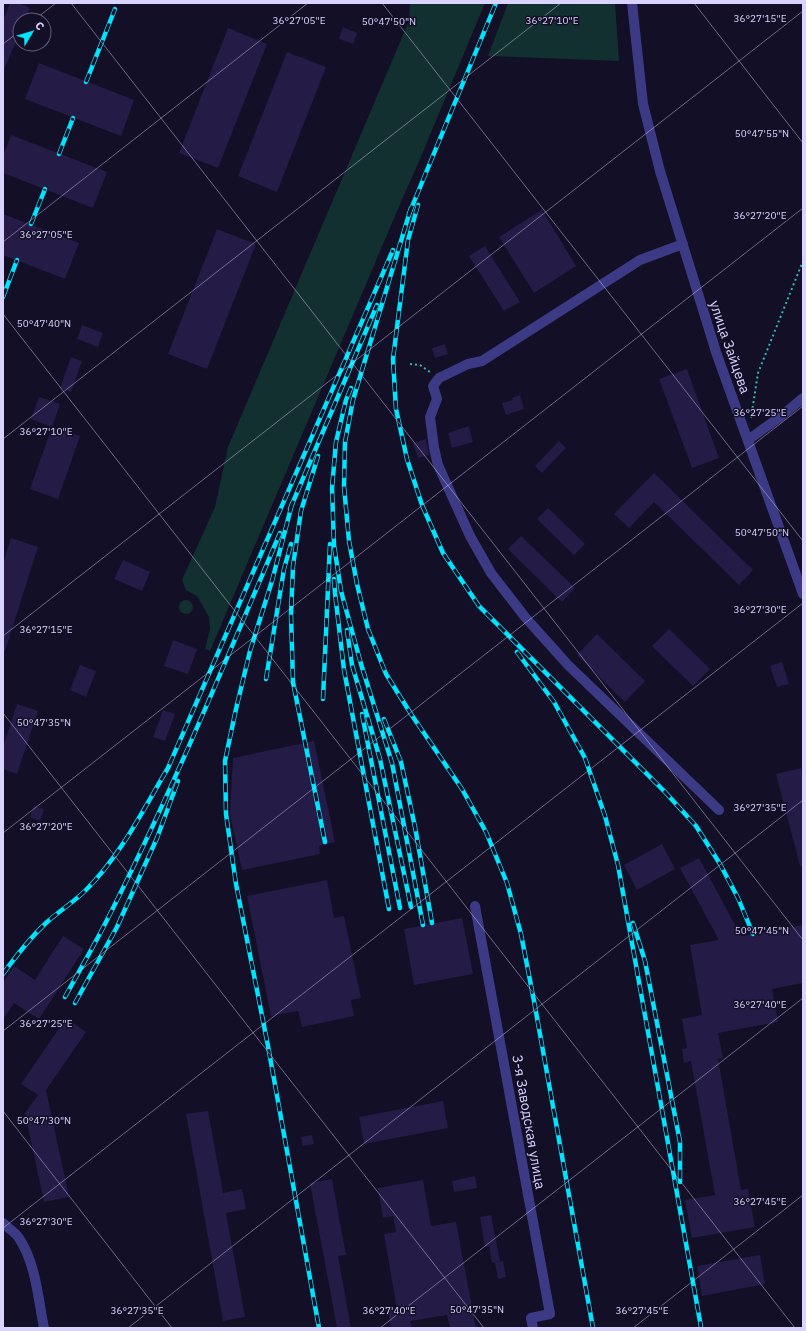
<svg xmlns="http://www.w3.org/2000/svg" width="806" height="1331" viewBox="0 0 806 1331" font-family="'IBM Plex Sans',sans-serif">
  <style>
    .green { fill: #12302f }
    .building { fill: #241b47 }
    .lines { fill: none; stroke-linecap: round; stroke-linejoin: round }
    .path { stroke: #2fb8b0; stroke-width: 2; stroke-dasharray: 2 3; stroke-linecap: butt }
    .minor { stroke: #3d3a85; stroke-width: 10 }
    .rail-casing { stroke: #00e5ff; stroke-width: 4.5 }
    .rail { stroke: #130f26; stroke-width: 3; stroke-dasharray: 9; stroke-linecap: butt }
    .ticks { fill: none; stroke: #d9d4ff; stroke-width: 1; stroke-opacity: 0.45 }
    .labels { text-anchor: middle; stroke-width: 3; stroke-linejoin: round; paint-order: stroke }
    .street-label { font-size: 14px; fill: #d9d4ff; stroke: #130f26 }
    .ticks-label { font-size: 10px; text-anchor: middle; fill: #d9d4ff; stroke: #130f26; stroke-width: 3; stroke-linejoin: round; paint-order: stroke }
  </style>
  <rect width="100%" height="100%" fill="#130f26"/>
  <!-- green -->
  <g class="green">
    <path d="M410 3H485L420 159 401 202 210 651 205 649 210 629 209 617 197 596 186 590 182 580 215 507 228 447 409 21Z"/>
    <path d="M508 3H615L619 61 488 56Z"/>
    <circle cx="186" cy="607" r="7"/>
  </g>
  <!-- building -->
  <g class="building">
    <path d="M10 3H19L30 8 25 20H20V32L3 72V20Z"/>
    <path d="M343 27 357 33 353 44 339 39Z"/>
    <path d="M228 28 267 44 218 168 179 153Z"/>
    <path d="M287 52 326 67 277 192 238 176Z"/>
    <path d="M39 63 134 100 121 136 25 99Z"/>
    <path d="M11 135 107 172 93 208 3 173V156Z"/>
    <path d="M542 210 576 266 534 293 499 237Z"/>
    <path d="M3 214 79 243 65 279 3 255Z"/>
    <path d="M217 229 256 244 207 369 168 354Z"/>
    <path d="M485 246 520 302 504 311 469 256Z"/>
    <path d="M82 325 103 333 98 347 77 339Z"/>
    <path d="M445 344 448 354 435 358 432 348Z"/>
    <path d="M71 357 82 361 71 392 60 388Z"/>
    <path d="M687 369 719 458 692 468 659 379Z"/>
    <path d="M520 395 524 409 506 415 502 403 513 400 512 398Z"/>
    <path d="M39 397 60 404 52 427 31 419Z"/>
    <path d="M469 426 473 442 452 448 448 433Z"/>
    <path d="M52 427 80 436 58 499 30 489Z"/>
    <path d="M426 439 429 455 418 458 413 443Z"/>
    <path d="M559 441 566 448 542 473 535 466Z"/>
    <path d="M654 473 753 570 739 585 654 502 629 528 614 514Z"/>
    <path d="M548 508 585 544 574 555 537 519Z"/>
    <path d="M521 536 575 588 562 602 508 549Z"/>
    <path d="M11 538 38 547 5 651H3V563Z"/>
    <path d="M123 560 150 572 142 591 114 579Z"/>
    <path d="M669 629 710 669 693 686 652 646Z"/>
    <path d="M597 634 645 681 625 702 577 655Z"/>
    <path d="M173 640 197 649 188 674 164 666Z"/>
    <path d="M782 662 789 684 777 687 770 666Z"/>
    <path d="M80 665 96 671 86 697 70 690Z"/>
    <path d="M17 704 38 711 17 774 3 769V747Z"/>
    <path d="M163 710 175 714 165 741 153 737Z"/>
    <path d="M314 741 335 842 319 846 320 854 242 870 230 814 233 758Z"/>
    <path d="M801 768 803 776V866H800L776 774Z"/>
    <path d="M34 806 44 809 40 821 30 817Z"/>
    <path d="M662 844 675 869 637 890 624 865Z"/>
    <path d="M699 858 741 936 803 925V983L772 989 778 1022 718 1033 723 1058 718 1059 741 1190 748 1189 755 1227 692 1238 685 1200 715 1195 691 1061 684 1063 682 1049 687 1048 682 1019 702 1015 690 945 719 940 680 868Z"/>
    <path d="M327 880 334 918 344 916 361 998 351 1000 354 1016 302 1027 298 1011 271 1016 247 896Z"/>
    <path d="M462 918 473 974 414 985 404 929Z"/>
    <path d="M63 936 84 949 39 1019 14 1003 3 1019V983L14 966 35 980Z"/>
    <path d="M66 1018 86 1032 46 1090 69 1197 44 1202 25 1113 38 1095 21 1084Z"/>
    <path d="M443 1101 448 1128 364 1144 359 1117Z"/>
    <path d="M208 1111 223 1193 242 1189 246 1209 226 1213 245 1317 223 1321 186 1114Z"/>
    <path d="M312 1135 314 1144 303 1146 301 1137Z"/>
    <path d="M475 1176 477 1188 454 1192 452 1181Z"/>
    <path d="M332 1179 346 1255 338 1256 351 1328H337L310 1183Z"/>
    <path d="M423 1180 431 1226 456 1222 476 1328H450L447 1315 410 1321 412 1328H391L388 1310 397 1309 384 1234 396 1232 393 1216 383 1218 378 1188Z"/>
    <path d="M491 1215 500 1261 492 1263 489 1246 485 1247 480 1217Z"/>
    <path d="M760 1255 765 1284 702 1296 697 1266Z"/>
    <path d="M503 1261 506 1277 498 1279 495 1262Z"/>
  </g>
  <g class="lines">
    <!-- path -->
    <g class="path">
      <path d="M410 364 420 365 430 372"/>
      <path d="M751 418 758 373 803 261"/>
    </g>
    <!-- minor -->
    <g class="minor">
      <path d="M632 3 643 104 660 171 717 355 803 594"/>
      <path d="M683 244 640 260 482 361 468 364 439 378 433 386 437 399 430 417 434 448 438 465 470 536 491 573 525 617 568 665 719 810"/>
      <path d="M748 440 780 417 803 398"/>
      <path d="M475 906 550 1314 531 1318 533 1328"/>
      <path d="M3 1223C8 1228 15 1232 19 1238 36 1264 38 1298 44 1328"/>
    </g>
    <!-- rail casing -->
    <g class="rail-casing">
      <g id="rail">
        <path d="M86 82 115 9"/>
        <path d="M59 154 73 118"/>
        <path d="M418 205 408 240 393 359 396 409 407 459 422 505 443 553 479 606 665 792 696 826 720 864 738 898 753 934"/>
        <path d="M411 208 353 400 345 442 344 486 349 541 357 584 368 629 386 674 411 714 462 789 486 832 507 883 521 934 534 1001 593 1328"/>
        <path d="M409 214 496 3"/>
        <path d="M31 224 45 189"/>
        <path d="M3 297 17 260"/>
        <path d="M351 388 346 400 336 442 332 488 334 545 341 591 361 664 392 763 423 925"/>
        <path d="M318 456 301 511 293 566 291 615 293 682 325 842"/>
        <path d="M292 504 272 581 250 651 236 709 225 761 226 814 236 884 268 1046 319 1328"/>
        <path d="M290 509 377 305"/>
        <path d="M334 579 335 593 344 670 389 909"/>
        <path d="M347 630 352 665 380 759 411 907"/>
        <path d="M517 652 554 702 585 758 605 816 618 865 701 1327"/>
        <path d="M266 679 284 569 291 544"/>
        <path d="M323 699 330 544"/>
        <path d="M362 714 400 908"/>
        <path d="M384 719 401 762 415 827 432 923"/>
        <path d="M633 923 645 961 680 1142V1182"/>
        <path d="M3 974C16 956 30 938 46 923 59 911 74 902 86 890 121 855 143 810 168 768L393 250"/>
        <path d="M65 997C79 971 94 946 107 920 171 794 225 663 280 533"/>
        <path d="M75 1003 117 927 157 838 178 781"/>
      </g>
    </g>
    <!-- rail -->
    <use href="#rail" class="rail"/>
  </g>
  <!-- ticks -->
  <path class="ticks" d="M71 3 803 940M382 3 803 541M694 3 803 143M34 20 56 3M3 44 20 31M3 242 308 3M3 314 795 1328M3 439 561 3M3 636 803 11M3 713 484 1328M3 833 803 208M3 1031 803 406M3 1111 172 1328M3 1228 803 603M128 1328 803 800M380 1328 803 998M633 1328 803 1195"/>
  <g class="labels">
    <!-- street labels -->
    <g class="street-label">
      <text transform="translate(730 347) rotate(71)" y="5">улица Зайцева</text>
      <text transform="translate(529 1122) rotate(80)" y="5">3-я Заводская улица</text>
    </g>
  </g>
  <g class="ticks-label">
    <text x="760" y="22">36°27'15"E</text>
    <text x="299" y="24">36°27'05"E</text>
    <text x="552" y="24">36°27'10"E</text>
    <text x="389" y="25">50°47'50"N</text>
    <text x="762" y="137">50°47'55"N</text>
    <text x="760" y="219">36°27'20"E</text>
    <text x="46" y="238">36°27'05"E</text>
    <text x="44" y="327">50°47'40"N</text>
    <text x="760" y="416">36°27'25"E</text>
    <text x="46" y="435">36°27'10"E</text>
    <text x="762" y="536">50°47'50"N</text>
    <text x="760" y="613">36°27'30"E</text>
    <text x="46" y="633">36°27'15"E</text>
    <text x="44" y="726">50°47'35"N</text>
    <text x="760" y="811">36°27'35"E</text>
    <text x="46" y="830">36°27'20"E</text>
    <text x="762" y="934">50°47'45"N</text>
    <text x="760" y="1008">36°27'40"E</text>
    <text x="46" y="1027">36°27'25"E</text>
    <text x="44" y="1124">50°47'30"N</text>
    <text x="760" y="1205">36°27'45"E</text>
    <text x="46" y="1225">36°27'30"E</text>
    <text x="477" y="1313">50°47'35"N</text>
    <text x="137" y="1314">36°27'35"E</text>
    <text x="389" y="1314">36°27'40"E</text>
    <text x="642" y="1314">36°27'45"E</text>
  </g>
  <!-- border -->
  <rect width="806" height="1331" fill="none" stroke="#d9d4ff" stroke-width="8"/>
  <!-- north arrow -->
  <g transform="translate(32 32) rotate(52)"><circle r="19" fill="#130f26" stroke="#625e7d"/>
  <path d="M0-3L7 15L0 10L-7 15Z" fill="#00e5ff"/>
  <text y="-6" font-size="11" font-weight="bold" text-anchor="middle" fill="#d9d4ff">С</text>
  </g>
</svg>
